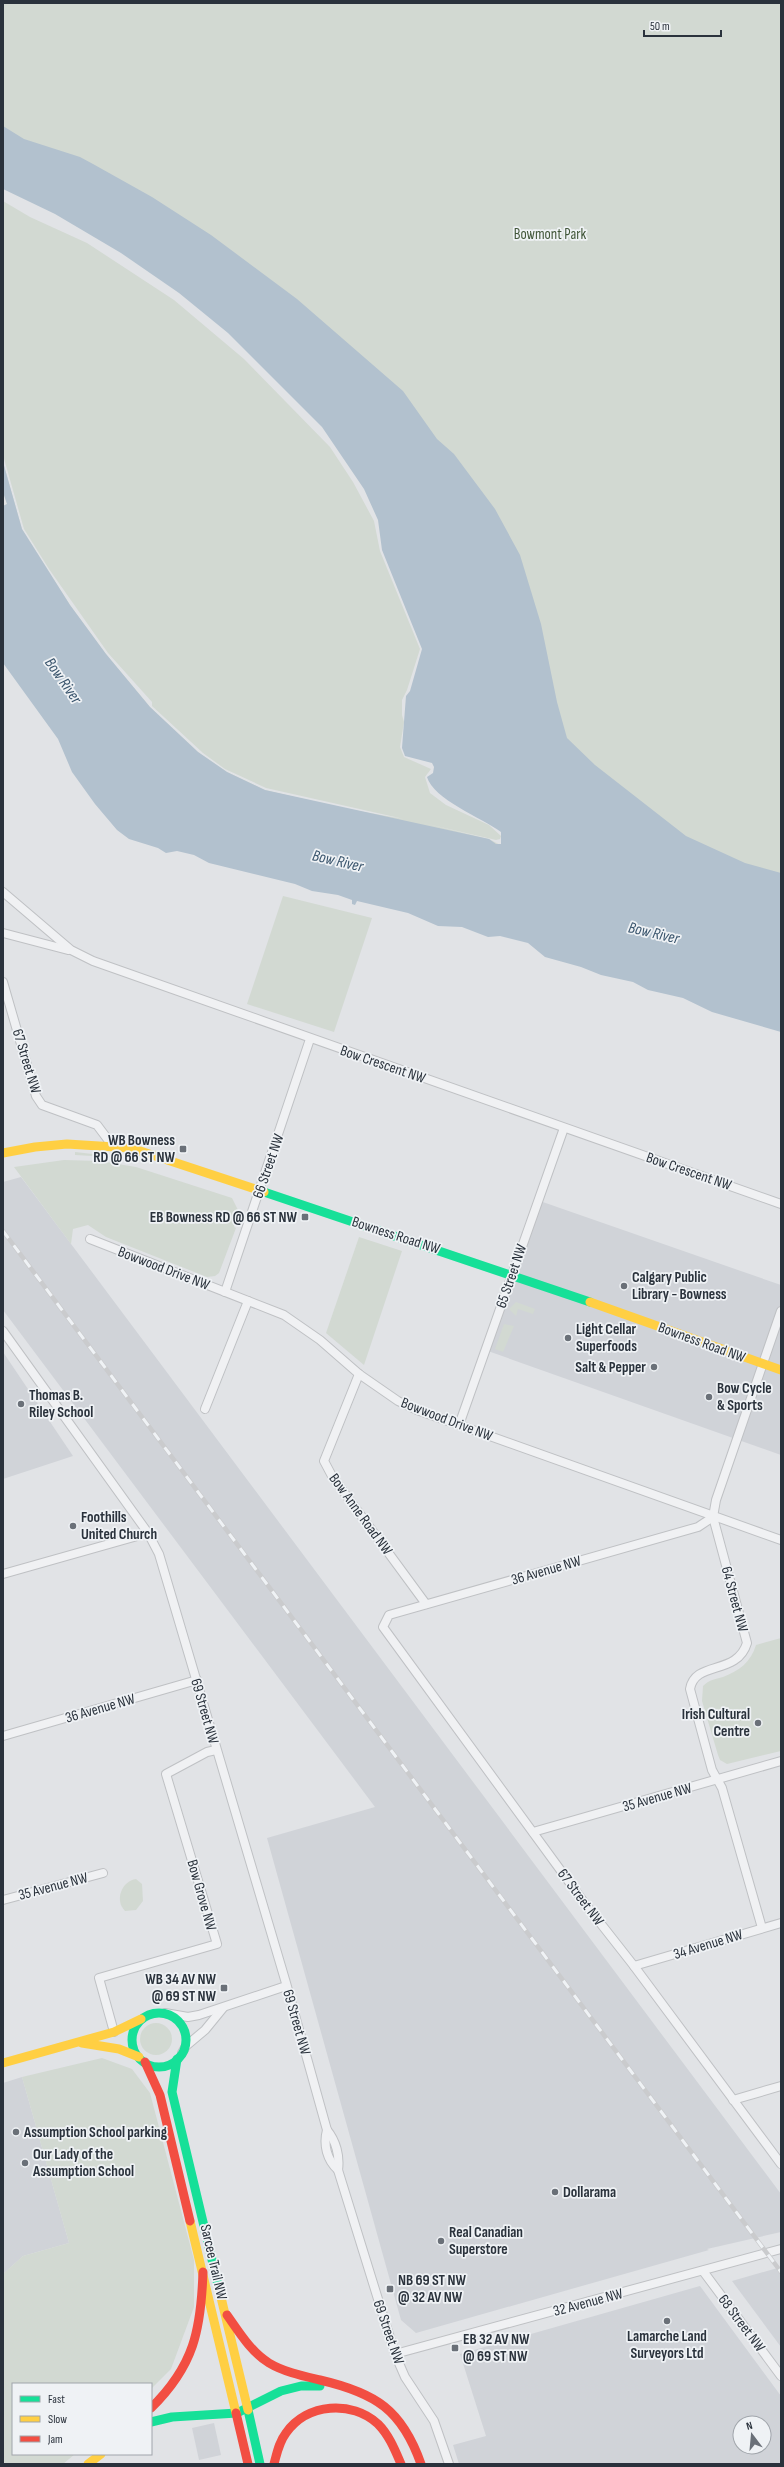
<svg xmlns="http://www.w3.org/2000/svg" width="784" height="2467" viewBox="0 0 784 2467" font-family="'Sofia Sans Condensed',sans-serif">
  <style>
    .built { fill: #d0d3d8; fill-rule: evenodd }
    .green { fill: #d2d9d2 }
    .water { fill: #b2c1ce }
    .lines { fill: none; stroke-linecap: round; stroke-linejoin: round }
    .street-casing { stroke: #bfc1c4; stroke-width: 10 }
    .street { stroke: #f0f1f3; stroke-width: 8 }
    .fast { stroke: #16e098; stroke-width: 9 }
    .slow { stroke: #ffcf43; stroke-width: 9 }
    .jam { stroke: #f24e42; stroke-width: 9 }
    .rail-casing { stroke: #cacbcd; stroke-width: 4.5 }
    .rail { stroke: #eff2f5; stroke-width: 3; stroke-dasharray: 9; stroke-linecap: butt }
    .poi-dot { fill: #6a7078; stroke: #eff2f5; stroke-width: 1.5 }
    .labels { text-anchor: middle; stroke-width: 3.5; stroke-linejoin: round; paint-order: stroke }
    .park-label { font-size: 15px; fill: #415639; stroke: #eff2f5 }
    .street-label { font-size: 15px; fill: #2a323c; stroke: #eff2f5 }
    .poi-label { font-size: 15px; font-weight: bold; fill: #2a323c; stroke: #eff2f5; text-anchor: start }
    .water-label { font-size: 16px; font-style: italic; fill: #39546c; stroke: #eff2f5 }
  </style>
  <rect width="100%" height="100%" fill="#e1e3e6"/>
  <!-- built -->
  <g class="built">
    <path d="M21 1177 781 2194V2232L707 2249 709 2250 416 2333 401 2320 267 1838 375 1807 3 1310V1182Z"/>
    <path d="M537 1200 781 1285V1455L485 1350Z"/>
    <path d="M3 1352 73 1456 3 1479Z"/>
    <path d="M22 2077 69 2243 23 2256 3 2274V2083Z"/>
    <path d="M781 2267V2347L732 2281Z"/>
    <path d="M700 2286 781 2396V2464H459L453 2445 486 2436 460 2354ZM740 2423H764V2447H740Z"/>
    <path d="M214 2423 221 2455 199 2460 192 2428Z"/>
  </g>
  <!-- green -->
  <g class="green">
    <path d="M3 3H781V904L614 881 493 522 3 138Z"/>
    <path d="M3 201 30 217 87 243 174 300 244 359 330 447 353 482 374 521 380 551 420 649 407 690 402 700V715L404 722 400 747 404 757 431 769 425 777 430 793 446 805 489 825 501 836 500 839 496 840 419 822 489 839 504 847 187 805 3 506 7 504 3 492V462L22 529 70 605 106 654 150 707 198 752 227 772 265 790 342 808 404 819 266 788 225 769 203 753 152 706V702L108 653 49 569 24 529 3 455Z"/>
    <path d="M283 896 372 918 334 1032 247 1004Z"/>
    <path d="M75 1152 128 1158 75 1155Z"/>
    <path d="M64 1160 100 1161 136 1167 232 1198 238 1210 234 1227 236 1228 219 1273 215 1276 207 1277 106 1237 88 1225 73 1229 71 1244 14 1167Z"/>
    <path d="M359 1237 402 1251 364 1365 326 1333Z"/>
    <path d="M516 1302 535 1309 533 1314 518 1309 516 1316 509 1309Z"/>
    <path d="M504 1324 514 1326 503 1352 495 1349Z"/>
    <path d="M781 1638V1751L727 1764 720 1760 718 1755 702 1701 703 1686C709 1680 715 1679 723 1677 739 1671 751 1662 756 1645Z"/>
    <path d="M136 1879 142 1884 143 1901 136 1910 125 1911C114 1900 122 1881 136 1879Z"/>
    <circle cx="156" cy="2039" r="16"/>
    <path d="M102 2058 132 2069 150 2093 194 2260V2307L171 2369 151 2389V2384H13V2454H75L63 2464H3V2274L23 2256 69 2243 22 2077Z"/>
  </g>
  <!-- water -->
  <path class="water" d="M3 126 24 139 80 157 93 164 152 197 211 235 297 299 403 391 437 439 454 454 495 509 520 555 541 624 557 702 567 738 595 765 686 836 745 863 781 873V1032L712 1012 683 998 648 990 633 982 601 975 581 967 545 957 528 943 500 936 488 937 462 927 438 926 408 913 357 901 355 905 352 904V900L338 895 312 891 295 884 209 863 194 855 177 851 166 853 158 848 129 839 117 830 95 804 72 772 58 739 3 663V506L7 504 3 492V462L22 529 70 605 106 654 150 707 198 752 227 772 265 790 489 839 496 844H501V832C482 818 433 799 427 777L433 773 434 767 432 763 405 756 402 748 406 696 410 691 422 649 382 550 378 520 364 489 322 427 228 333 179 293 121 253 55 214 3 189Z"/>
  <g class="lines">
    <!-- street casing -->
    <g class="street-casing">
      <g id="street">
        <path d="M3 892 71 950 93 961 781 1204"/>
        <path d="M3 933 68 950"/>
        <path d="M3 982 36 1096 42 1105 97 1125 112 1145"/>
        <path d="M90 1239 284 1315 320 1340 359 1374 398 1401 417 1410 781 1540"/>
        <path d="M225 1292 310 1039"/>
        <path d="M3 1331 148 1533 159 1554 286 1983 327 2130C336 2141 340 2156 338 2170L395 2354 405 2377 434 2421 449 2464"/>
        <path d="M359 1374 324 1461 332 1476 426 1604"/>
        <path d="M205 1409 248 1301"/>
        <path d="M459 1425 564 1128"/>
        <path d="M713 1517 698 1527 389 1615 383 1627 583 1901 634 1966 781 2164"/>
        <path d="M3 1574 148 1533"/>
        <path d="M3 1736 197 1680"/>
        <path d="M533 1832 781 1761"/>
        <path d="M3 1900 103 1873"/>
        <path d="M762 1928 722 1788 712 1770 690 1689C695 1660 737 1676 747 1643L713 1517 716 1500 781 1311"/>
        <path d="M634 1966 781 1923"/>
        <path d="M165 2013 188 2017 199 2015 286 1986"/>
        <path d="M114 2032 99 1978 217 1944 166 1774 207 1752 216 1750"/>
        <path d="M182 2053 186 2046 205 2030 223 2008"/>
        <path d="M733 2100 781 2086"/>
        <path d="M327 2130C323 2145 327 2160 338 2170"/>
        <path d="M703 2271 781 2376"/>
        <path d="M395 2354 781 2249"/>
      </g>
    </g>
    <!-- street -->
    <use href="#street" class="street"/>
    <!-- fast -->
    <g class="fast">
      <path d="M264 1192 590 1302"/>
      <circle cx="159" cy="2040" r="27"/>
      <path d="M177 2059 172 2092 219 2289"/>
      <path d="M248 2410 260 2464"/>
      <path d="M151 2422 172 2417 237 2413 281 2391 301 2386H320"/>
    </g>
    <!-- slow -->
    <g class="slow">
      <path d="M3 1153 35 1147 67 1144 131 1148 264 1192"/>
      <path d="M590 1302 781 1370"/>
      <path d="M82 2043 119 2049 139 2057"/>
      <path d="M3 2063 114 2032 141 2019"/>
      <path d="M190 2221 236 2413"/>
      <path d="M219 2289 248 2410"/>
      <path d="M88 2464 101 2454"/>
    </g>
    <!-- jam -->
    <g class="jam">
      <path d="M145 2062 160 2095 190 2221"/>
      <path d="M227 2315C239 2332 251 2352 269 2363 284 2372 303 2376 320 2380 376 2393 402 2410 421 2464"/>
      <path d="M151 2408C194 2366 201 2330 203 2272"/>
      <path d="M236 2413 248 2464"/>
      <path d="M274 2464C277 2453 279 2442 286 2433 307 2403 352 2400 378 2424 389 2435 395 2450 401 2464"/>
    </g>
    <!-- rail casing -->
    <g class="rail-casing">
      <path id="rail" d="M3 1231 781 2272"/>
    </g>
    <!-- rail -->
    <use href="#rail" class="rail"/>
  </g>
  <!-- markers -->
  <g class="poi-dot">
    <rect x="179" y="1145" width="8" height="8" rx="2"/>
    <rect x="301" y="1213" width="8" height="8" rx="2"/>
    <circle cx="624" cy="1286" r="4"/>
    <circle cx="568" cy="1338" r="4"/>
    <circle cx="654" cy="1367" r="4"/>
    <circle cx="709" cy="1397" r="4"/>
    <circle cx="21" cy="1404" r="4"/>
    <circle cx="73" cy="1526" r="4"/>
    <circle cx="758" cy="1723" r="4"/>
    <rect x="220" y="1984" width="8" height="8" rx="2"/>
    <circle cx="16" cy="2132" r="4"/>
    <circle cx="25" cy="2163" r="4"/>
    <circle cx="555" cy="2192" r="4"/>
    <circle cx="441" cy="2241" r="4"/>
    <rect x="386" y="2285" width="8" height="8" rx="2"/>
    <circle cx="667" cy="2321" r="4"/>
    <rect x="451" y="2344" width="8" height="8" rx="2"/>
  </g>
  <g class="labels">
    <!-- park labels -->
    <g class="park-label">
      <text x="550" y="239">Bowmont Park</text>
    </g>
    <!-- street labels -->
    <g class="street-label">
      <text transform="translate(27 1061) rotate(73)" y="5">67 Street NW</text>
      <text transform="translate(383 1064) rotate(19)" y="5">Bow Crescent NW</text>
      <text transform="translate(268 1166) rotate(-71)" y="5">66 Street NW</text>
      <text transform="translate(689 1171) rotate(19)" y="5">Bow Crescent NW</text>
      <text transform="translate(396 1235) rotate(18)" y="5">Bowness Road NW</text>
      <text transform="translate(164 1268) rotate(21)" y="5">Bowwood Drive NW</text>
      <text transform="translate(511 1276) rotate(-71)" y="5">65 Street NW</text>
      <text transform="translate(702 1342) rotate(20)" y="5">Bowness Road NW</text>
      <text transform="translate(447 1419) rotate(21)" y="5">Bowwood Drive NW</text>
      <text transform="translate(361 1514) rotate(54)" y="5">Bow Anne Road NW</text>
      <text transform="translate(546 1570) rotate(-16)" y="5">36 Avenue NW</text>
      <text transform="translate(735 1599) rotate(75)" y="5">64 Street NW</text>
      <text transform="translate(100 1708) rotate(-16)" y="5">36 Avenue NW</text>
      <text transform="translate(205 1711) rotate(74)" y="5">69 Street NW</text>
      <text transform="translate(657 1797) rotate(-16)" y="5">35 Avenue NW</text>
      <text transform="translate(53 1886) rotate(-15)" y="5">35 Avenue NW</text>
      <text transform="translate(202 1895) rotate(74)" y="5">Bow Grove NW</text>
      <text transform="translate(581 1897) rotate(53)" y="5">67 Street NW</text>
      <text transform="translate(708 1944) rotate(-17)" y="5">34 Avenue NW</text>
      <text transform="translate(297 2022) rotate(74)" y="5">69 Street NW</text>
      <text transform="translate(214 2262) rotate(77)" y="5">Sarcee Trail NW</text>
      <text transform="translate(588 2302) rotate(-15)" y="5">32 Avenue NW</text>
      <text transform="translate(742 2323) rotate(53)" y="5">68 Street NW</text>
      <text transform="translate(389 2332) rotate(71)" y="5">69 Street NW</text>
    </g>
    <!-- poi labels -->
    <g class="poi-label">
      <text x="175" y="1145" text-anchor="end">WB Bowness<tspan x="175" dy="17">RD @ 66 ST NW</tspan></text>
      <text x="297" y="1222" text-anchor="end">EB Bowness RD @ 66 ST NW</text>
      <text x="632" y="1282">Calgary Public<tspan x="632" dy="17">Library - Bowness</tspan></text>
      <text x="576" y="1334">Light Cellar<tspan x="576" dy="17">Superfoods</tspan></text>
      <text x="646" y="1372" text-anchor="end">Salt &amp; Pepper</text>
      <text x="717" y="1393">Bow Cycle<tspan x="717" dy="17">&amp; Sports</tspan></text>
      <text x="29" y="1400">Thomas B.<tspan x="29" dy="17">Riley School</tspan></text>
      <text x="81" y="1522">Foothills<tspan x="81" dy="17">United Church</tspan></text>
      <text x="750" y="1719" text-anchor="end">Irish Cultural<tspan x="750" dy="17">Centre</tspan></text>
      <text x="216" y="1984" text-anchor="end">WB 34 AV NW<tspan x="216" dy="17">@ 69 ST NW</tspan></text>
      <text x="24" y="2137">Assumption School parking</text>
      <text x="33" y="2159">Our Lady of the<tspan x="33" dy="17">Assumption School</tspan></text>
      <text x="563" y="2197">Dollarama</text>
      <text x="449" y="2237">Real Canadian<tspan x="449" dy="17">Superstore</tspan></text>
      <text x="398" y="2285">NB 69 ST NW<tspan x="398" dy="17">@ 32 AV NW</tspan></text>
      <text x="667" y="2341" text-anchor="middle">Lamarche Land<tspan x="667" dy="17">Surveyors Ltd</tspan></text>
      <text x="463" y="2344">EB 32 AV NW<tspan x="463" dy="17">@ 69 ST NW</tspan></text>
    </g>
    <!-- water labels -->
    <g class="water-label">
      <text transform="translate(64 680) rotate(55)" y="6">Bow River</text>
      <text transform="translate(338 860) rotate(13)" y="6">Bow River</text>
      <text transform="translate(654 932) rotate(13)" y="6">Bow River</text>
    </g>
  </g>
  <!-- border -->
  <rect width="784" height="2467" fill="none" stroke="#2a323c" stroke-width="8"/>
  <!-- legend -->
  <rect x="12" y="2383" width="140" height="72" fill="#eff2f5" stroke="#a0a5ab"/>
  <rect x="20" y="2396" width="20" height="6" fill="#16e098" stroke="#a0a5ab"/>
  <text x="48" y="2403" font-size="12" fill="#2a323c">Fast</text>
  <rect x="20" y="2416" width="20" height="6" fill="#ffcf43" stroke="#a0a5ab"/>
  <text x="48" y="2423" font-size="12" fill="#2a323c">Slow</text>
  <rect x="20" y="2436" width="20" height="6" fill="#f24e42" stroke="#a0a5ab"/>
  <text x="48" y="2443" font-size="12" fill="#2a323c">Jam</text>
  <!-- north arrow -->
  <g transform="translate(752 2435) rotate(344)"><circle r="19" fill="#eff2f5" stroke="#a0a5ab"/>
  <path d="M0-3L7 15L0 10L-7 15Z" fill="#6a7078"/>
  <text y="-6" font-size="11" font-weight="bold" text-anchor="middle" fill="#2a323c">N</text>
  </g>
  <!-- scale -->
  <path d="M644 30v6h77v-6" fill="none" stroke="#2a323c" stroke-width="2"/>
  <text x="650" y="30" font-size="12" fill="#2a323c" stroke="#eff2f5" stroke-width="3" paint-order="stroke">50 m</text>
</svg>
